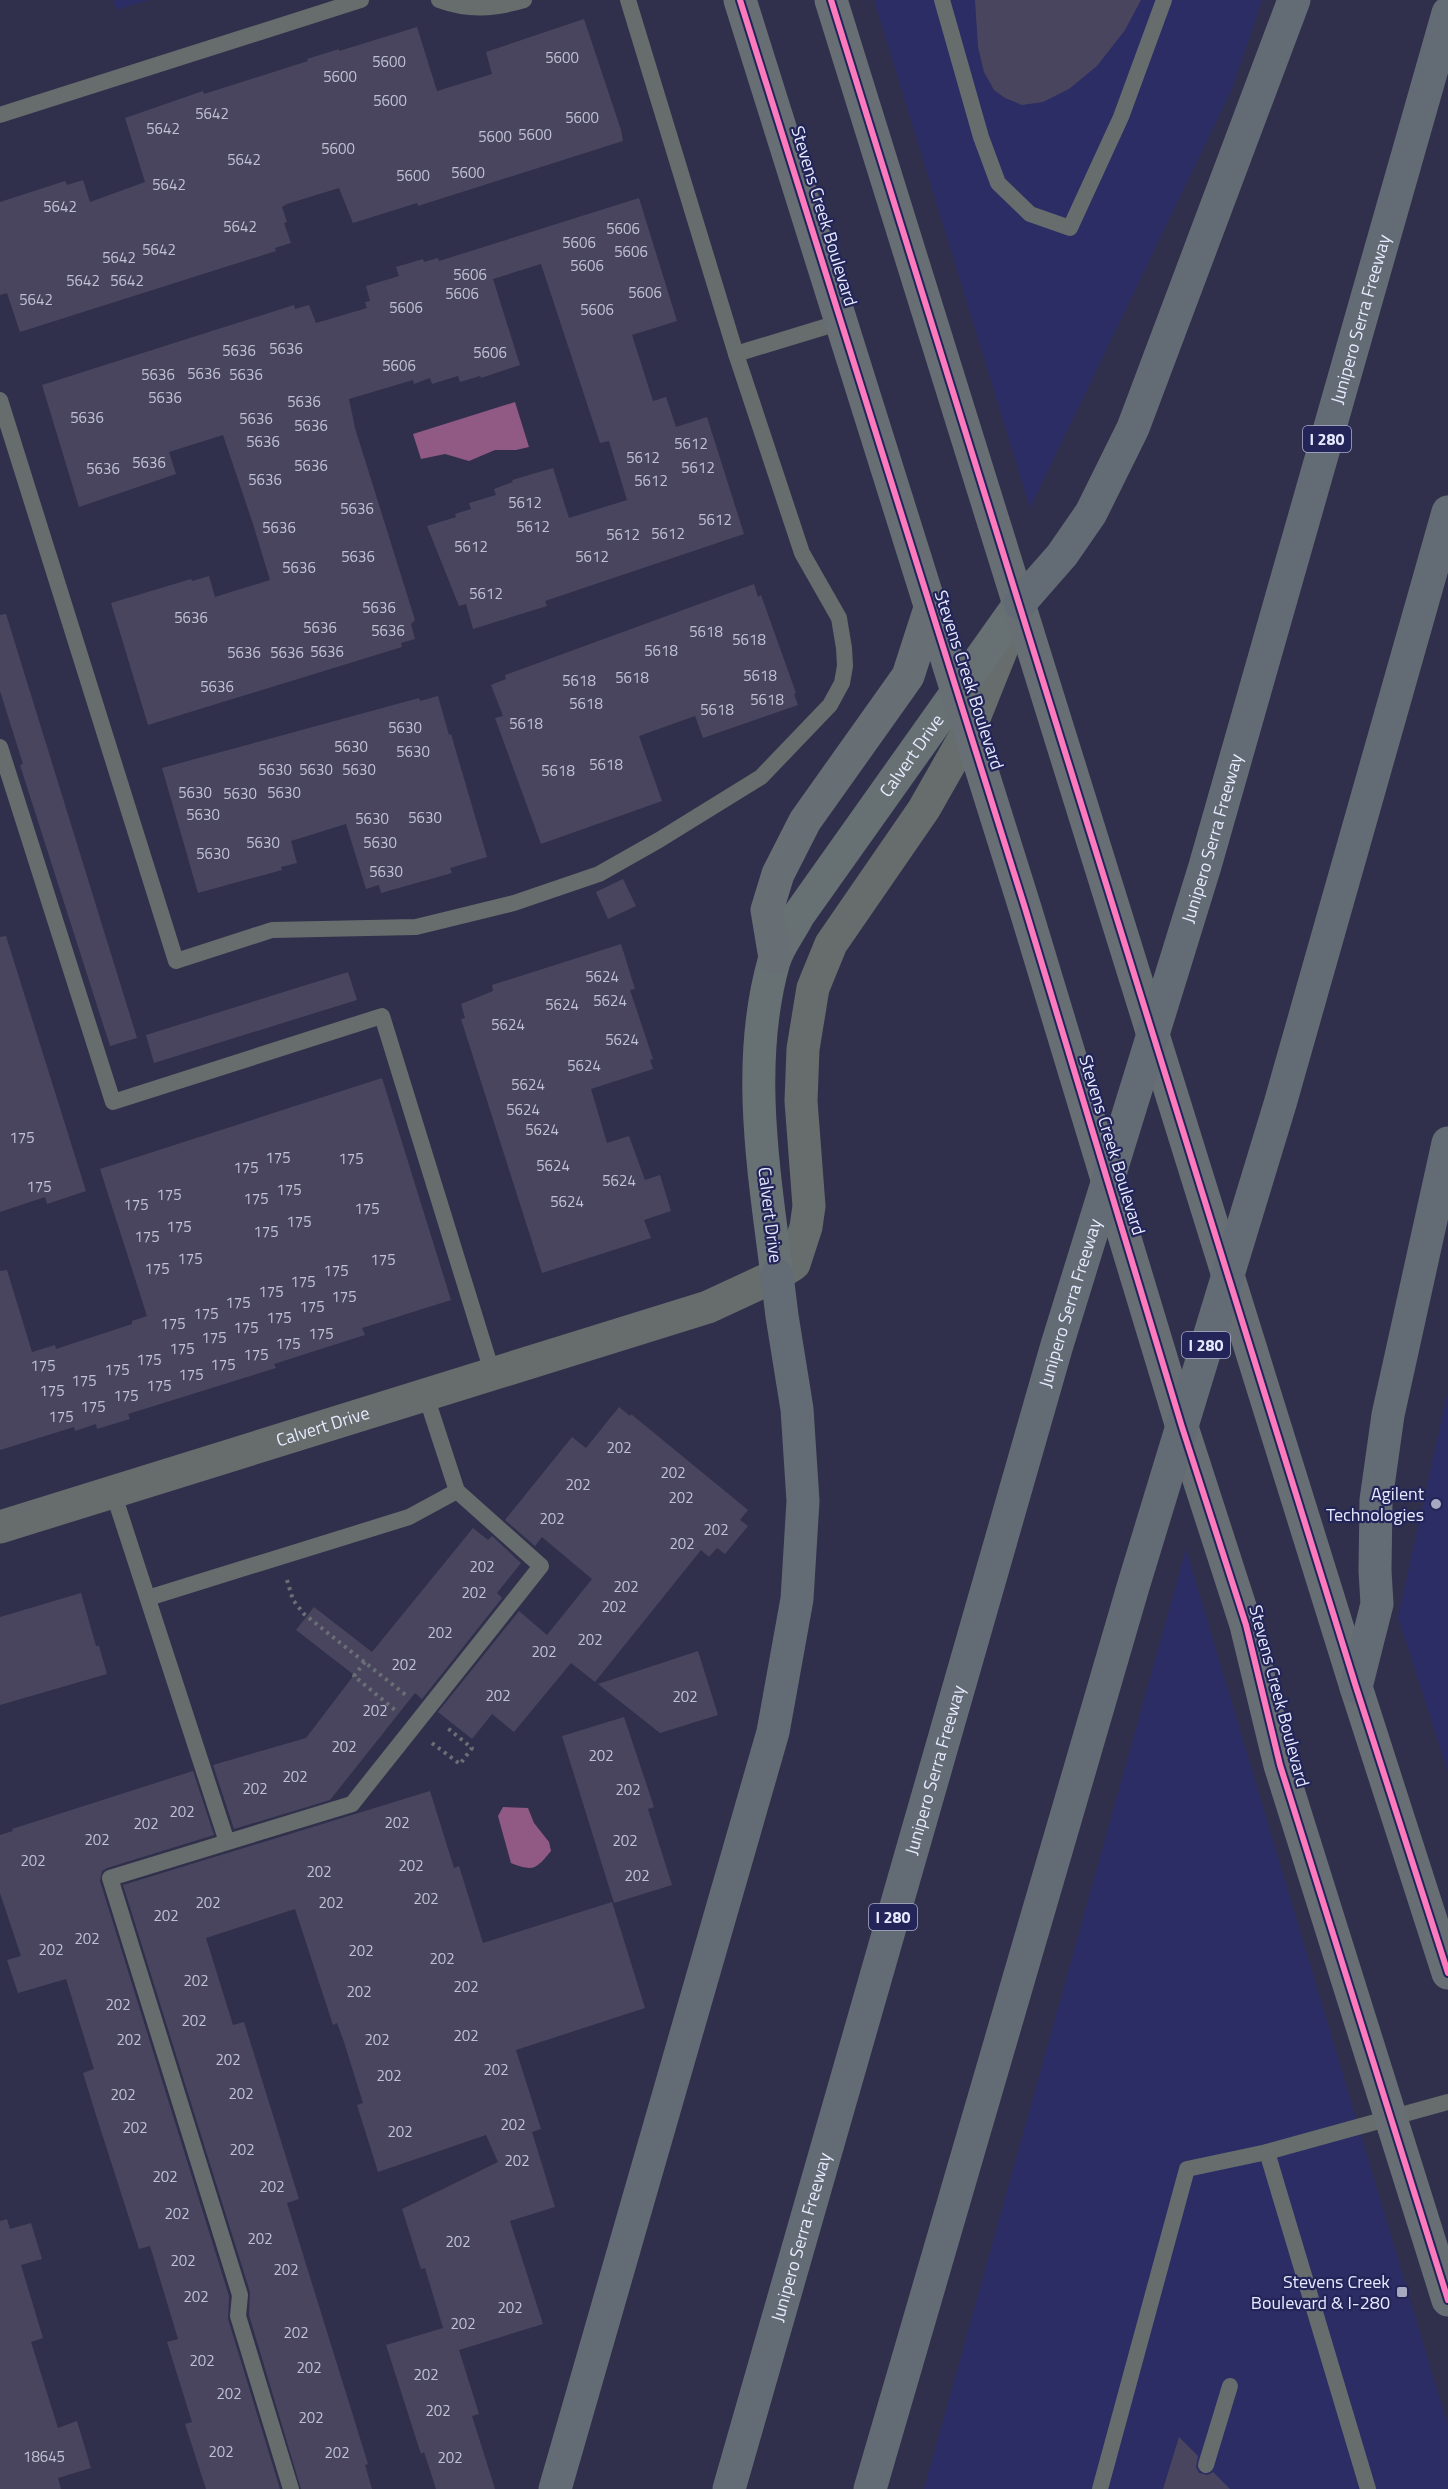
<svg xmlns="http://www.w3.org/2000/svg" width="1448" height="2489" viewBox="0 0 1448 2489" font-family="'Titillium Web',sans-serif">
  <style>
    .built { fill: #2b2d64 }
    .water { fill: #915a84 }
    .building { fill: #49455e }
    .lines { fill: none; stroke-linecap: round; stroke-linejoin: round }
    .path { stroke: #696f75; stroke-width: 4; stroke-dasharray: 3 4.5; stroke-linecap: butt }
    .lane { stroke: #666d6c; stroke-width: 16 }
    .street { stroke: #666d6c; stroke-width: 33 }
    .secondary { stroke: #677173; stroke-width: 33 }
    .primary { stroke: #676f75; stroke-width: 33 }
    .highway { stroke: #636c74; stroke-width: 33 }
    .cycleway-casing { stroke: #232559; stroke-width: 10 }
    .cycleway { stroke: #fd7abc; stroke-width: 6 }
    .poi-dot { fill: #a6a9c0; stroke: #232559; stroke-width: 2 }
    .labels { text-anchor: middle; stroke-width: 4.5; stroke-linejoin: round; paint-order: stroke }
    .number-label { font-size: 15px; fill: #bfc1d6 }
    .shield { fill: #232559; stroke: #acafcc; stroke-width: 1.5 }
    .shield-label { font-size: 16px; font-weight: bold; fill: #e6eafe }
    .street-label { font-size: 18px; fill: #e6eafe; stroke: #232559 }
    .poi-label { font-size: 18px; fill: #e6eafe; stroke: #232559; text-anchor: end }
  </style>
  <rect width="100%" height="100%" fill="#30304c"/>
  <!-- built -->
  <g class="built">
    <path d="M113 0H149L116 10Z"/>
    <path d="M874 0H1262L1232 89 1030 508Z"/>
    <path d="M1448 1391V1772L1398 1617Z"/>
    <path d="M1186 1549 1448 2426V2489H924Z"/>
  </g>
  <!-- water -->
  <g class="water">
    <path d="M515 402 529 447 516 450H495L469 461 445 454 421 459 413 434Z"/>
    <path d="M503 1807 528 1808 534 1823 549 1842 551 1851C536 1869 534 1872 511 1863L498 1816Z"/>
  </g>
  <!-- building -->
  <g class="building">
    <path d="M975 0H1141L1125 30 1097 66 1069 89 1043 102 1022 105 1005 98 994 90 984 72 978 47Z"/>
    <path d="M584 19 621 130 623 141 418 206 417 203 353 223 339 188 287 204 282 207 287 222 284 223 291 243 275 248 276 251 20 332 7 293 0 295V202L65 181 67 185 83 180 90 202 145 182 125 118 203 91 204 94 308 61 307 59 339 49V51L417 27 437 91 492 74 486 52Z"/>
    <path d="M639 198 677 321 632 335 653 401 666 397 676 427 707 417 744 534 545 601 547 606 473 629 466 604 459 606 427 526 456 517 455 514 471 509 469 503 496 495 494 489 513 482 512 480 553 468 569 518 627 500 609 441 600 443 541 264 493 279 520 365 481 378 480 376 460 382 458 376 432 384 430 378 414 384 413 380 349 399 355 428 415 620 411 624 415 639 401 643 402 647 148 725 111 603 191 579 192 581 209 576 215 597 270 580 252 521 223 435 169 452 176 474 79 507 42 385 294 305 295 309 309 305 316 323 367 308 365 302 370 301 366 286 399 276 396 267 423 259 424 262 438 258 439 261Z"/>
    <path d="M754 584 758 597 761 595 796 693 794 694 798 705 703 738 695 716 639 736 662 801 541 844 495 718 503 716 491 685 506 679 505 675Z"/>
    <path d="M6 614 137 1038 110 1046 20 765 23 764 0 691V615Z"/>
    <path d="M438 696 449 735 451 734 487 857 450 868 452 873 381 893 379 885 366 889 346 824 291 841 297 863 281 867 282 870 198 893 162 768 419 698 420 701Z"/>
    <path d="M623 879 636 906 608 919 596 892Z"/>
    <path d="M6 936 86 1191 47 1204 45 1197 0 1212V937Z"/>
    <path d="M621 944 635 989 630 990 653 1059 650 1060 653 1069 591 1089 607 1143 629 1136 645 1180 660 1175 671 1211 644 1220 651 1238 542 1273 461 1019 465 1018 461 1004 493 991 492 985Z"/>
    <path d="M348 972 357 1000 154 1063 146 1035Z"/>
    <path d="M382 1078 451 1300 362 1328 365 1335 274 1364 276 1368 128 1414 130 1419 97 1429 96 1424 75 1431 74 1427 0 1450V1271L7 1270 32 1352 55 1345 56 1349 132 1324V1321L147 1316 100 1169Z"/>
    <path d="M619 1407 630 1416 631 1414 748 1510 740 1520 748 1526 725 1554 717 1548 709 1557 701 1550 595 1682 571 1663 514 1732 492 1714 472 1739 438 1712 519 1611 547 1635 592 1579 542 1537 535 1546 505 1520 572 1437 586 1448Z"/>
    <path d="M473 1528 488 1540 492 1536 521 1563 497 1593 502 1598 422 1699 415 1693 330 1800 234 1829 213 1765 306 1738 354 1675 296 1630 314 1607 372 1652Z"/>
    <path d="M81 1593 96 1646H99L107 1674 0 1705V1617Z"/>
    <path d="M698 1651 718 1715 660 1733 598 1684Z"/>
    <path d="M624 1717 654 1807 648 1809 672 1885 614 1903 562 1736Z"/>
    <path d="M193 1771 214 1835 107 1868 102 1871 100 1881 229 2296 228 2319 280 2489H206L185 2424 192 2422 167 2342 178 2339 150 2246 139 2249 95 2112 83 2073 94 2069 66 1979 18 1993 7 1960 21 1956 0 1893V1835L13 1831 12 1829Z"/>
    <path d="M430 1791 454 1868 459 1866 483 1943 612 1902 645 2008 516 2050 541 2129 532 2132 555 2207 510 2221 543 2324 459 2350 479 2414 472 2416 495 2489H436L424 2452 421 2454 386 2345 443 2328 425 2268 421 2269 402 2209 498 2162 486 2135 378 2172 357 2105 363 2103 344 2042 337 2023 333 2025 295 1909 206 1938 233 2025 244 2022 299 2199 287 2203 368 2464 365 2465 372 2489H301L249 2315 250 2292 123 1885Z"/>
    <path d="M7 2219 10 2229 31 2223 42 2259 21 2265 43 2338 31 2342 58 2428 77 2421 91 2468 58 2478 61 2489H0V2221Z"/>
    <path d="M1179 2437 1198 2456 1196 2467 1199 2473 1208 2475 1213 2472 1230 2489H1163Z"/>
  </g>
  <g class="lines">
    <!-- path -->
    <g class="path">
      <path d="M287 1580 293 1600 304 1614 407 1696"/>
      <path d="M365 1662 354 1676 395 1710"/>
      <path d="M432 1743 460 1764 472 1748 445 1726"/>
    </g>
    <!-- lane -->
    <g class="lane">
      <path d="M439 0C469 11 494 9 524 0"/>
      <path d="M942 0 981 137 998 183 1030 214 1070 228 1121 117 1164 0"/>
      <path d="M0 115 361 0"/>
      <path d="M736 354 841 322"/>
      <path d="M0 400 176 961 272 930 416 927 514 903 599 874 659 840 761 777 830 705 842 683 845 666 844 648 839 618 802 553 736 354 628 0"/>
      <path d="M0 747 113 1102 382 1016 493 1375"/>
      <path d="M113 1492 227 1842"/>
      <path d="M148 1598 409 1517 457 1491"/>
      <path d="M1267 2152 1368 2489"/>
      <path d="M1206 2465 1230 2386"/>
      <path d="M291 2489 238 2316 240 2295 110 1878 352 1804 541 1566 457 1491 426 1396"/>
      <path d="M1100 2489 1187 2169 1267 2152 1448 2102"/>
    </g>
    <!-- street -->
    <path class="street" id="s1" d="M0 1527 708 1307 777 1275 794 1264 806 1227 809 1206 801 1101 803 1049 813 988 831 944 924 809 970 728 1011 626"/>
    <!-- secondary -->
    <path class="secondary" id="s2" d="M777 1275C764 1172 745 1063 774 961 779 945 791 930 798 916L1020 603"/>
    <!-- primary -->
    <g class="primary">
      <path d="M740 0 1025 908 1182 1427 1246 1625 1280 1765 1448 2300"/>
      <path d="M831 0 1356 1687 1448 1973"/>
      <path d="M775 958 767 910 778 874 805 821 908 676 930 608"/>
    </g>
    <!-- highway -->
    <g class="highway">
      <path d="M1020 603 1062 555 1091 513 1133 428 1294 0"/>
      <path d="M1356 1687 1377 1604 1375 1571 1376 1500 1388 1415 1448 1143"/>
      <path d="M555 2489 773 1732 797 1599 803 1501 797 1409 782 1316 777 1275"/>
      <path id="s3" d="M729 2489 1057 1345 1205 866 1448 13"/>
      <path d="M870 2489 1133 1587 1280 1104 1448 512"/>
    </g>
    <!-- cycleway casing -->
    <g class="cycleway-casing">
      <g id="cycleway">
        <path d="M740 0 1025 908 1182 1427 1246 1625 1280 1765 1448 2300"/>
        <path d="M831 0 1356 1687 1448 1973"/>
      </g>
    </g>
    <!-- cycleway -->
    <use href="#cycleway" class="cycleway"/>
  </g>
  <!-- markers -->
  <g class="poi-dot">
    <circle cx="1436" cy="1504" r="6"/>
    <rect x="1396" y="2286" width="12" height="12" rx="3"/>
  </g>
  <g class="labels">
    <!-- number labels -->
    <g class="number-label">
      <text x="562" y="63">5600</text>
      <text x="389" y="67">5600</text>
      <text x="340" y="82">5600</text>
      <text x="390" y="106">5600</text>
      <text x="212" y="119">5642</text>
      <text x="582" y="123">5600</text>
      <text x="163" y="134">5642</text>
      <text x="535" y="140">5600</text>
      <text x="495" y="142">5600</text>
      <text x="338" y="154">5600</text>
      <text x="244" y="165">5642</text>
      <text x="468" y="178">5600</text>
      <text x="413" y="181">5600</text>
      <text x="169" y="190">5642</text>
      <text x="60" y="212">5642</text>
      <text x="240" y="232">5642</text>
      <text x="623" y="234">5606</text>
      <text x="579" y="248">5606</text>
      <text x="159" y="255">5642</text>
      <text x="631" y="257">5606</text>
      <text x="119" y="263">5642</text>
      <text x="587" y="271">5606</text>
      <text x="470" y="280">5606</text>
      <text x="83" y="286">5642</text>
      <text x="127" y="286">5642</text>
      <text x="645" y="298">5606</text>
      <text x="462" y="299">5606</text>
      <text x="36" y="305">5642</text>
      <text x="406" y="313">5606</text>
      <text x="597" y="315">5606</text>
      <text x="286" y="354">5636</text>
      <text x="239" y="356">5636</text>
      <text x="490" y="358">5606</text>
      <text x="399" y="371">5606</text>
      <text x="204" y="379">5636</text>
      <text x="158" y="380">5636</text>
      <text x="246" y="380">5636</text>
      <text x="165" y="403">5636</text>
      <text x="304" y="407">5636</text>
      <text x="87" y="423">5636</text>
      <text x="256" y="424">5636</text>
      <text x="311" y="431">5636</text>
      <text x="263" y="447">5636</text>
      <text x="691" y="449">5612</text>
      <text x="643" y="463">5612</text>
      <text x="149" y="468">5636</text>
      <text x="311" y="471">5636</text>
      <text x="698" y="473">5612</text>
      <text x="103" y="474">5636</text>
      <text x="265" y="485">5636</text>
      <text x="651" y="486">5612</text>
      <text x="525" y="508">5612</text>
      <text x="357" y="514">5636</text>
      <text x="715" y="525">5612</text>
      <text x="533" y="532">5612</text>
      <text x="279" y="533">5636</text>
      <text x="668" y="539">5612</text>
      <text x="623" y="540">5612</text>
      <text x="471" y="552">5612</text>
      <text x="358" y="562">5636</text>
      <text x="592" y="562">5612</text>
      <text x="299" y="573">5636</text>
      <text x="486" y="599">5612</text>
      <text x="379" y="613">5636</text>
      <text x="191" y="623">5636</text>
      <text x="320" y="633">5636</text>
      <text x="388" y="636">5636</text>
      <text x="706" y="637">5618</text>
      <text x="749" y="645">5618</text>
      <text x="661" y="656">5618</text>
      <text x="327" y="657">5636</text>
      <text x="244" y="658">5636</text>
      <text x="287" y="658">5636</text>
      <text x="760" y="681">5618</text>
      <text x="632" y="683">5618</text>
      <text x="579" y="686">5618</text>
      <text x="217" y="692">5636</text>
      <text x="767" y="705">5618</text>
      <text x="586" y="709">5618</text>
      <text x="717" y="715">5618</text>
      <text x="526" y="729">5618</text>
      <text x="405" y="733">5630</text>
      <text x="351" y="752">5630</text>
      <text x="413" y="757">5630</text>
      <text x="606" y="770">5618</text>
      <text x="275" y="775">5630</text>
      <text x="316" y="775">5630</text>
      <text x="359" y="775">5630</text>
      <text x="558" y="776">5618</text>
      <text x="195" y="798">5630</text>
      <text x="284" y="798">5630</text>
      <text x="240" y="799">5630</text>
      <text x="203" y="820">5630</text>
      <text x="425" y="823">5630</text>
      <text x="372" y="824">5630</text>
      <text x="263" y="848">5630</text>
      <text x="380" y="848">5630</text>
      <text x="213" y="859">5630</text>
      <text x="386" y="877">5630</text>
      <text x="602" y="982">5624</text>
      <text x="610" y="1006">5624</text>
      <text x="562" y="1010">5624</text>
      <text x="508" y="1030">5624</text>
      <text x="622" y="1045">5624</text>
      <text x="584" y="1071">5624</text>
      <text x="528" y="1090">5624</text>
      <text x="523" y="1115">5624</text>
      <text x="542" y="1135">5624</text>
      <text x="22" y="1143">175</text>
      <text x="278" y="1163">175</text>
      <text x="351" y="1164">175</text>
      <text x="553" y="1171">5624</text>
      <text x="246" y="1173">175</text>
      <text x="619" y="1186">5624</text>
      <text x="39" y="1192">175</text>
      <text x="289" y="1195">175</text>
      <text x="169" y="1200">175</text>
      <text x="256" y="1204">175</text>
      <text x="567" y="1207">5624</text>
      <text x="136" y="1210">175</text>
      <text x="367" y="1214">175</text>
      <text x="299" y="1227">175</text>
      <text x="179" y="1232">175</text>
      <text x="266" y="1237">175</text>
      <text x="147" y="1242">175</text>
      <text x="190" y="1264">175</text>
      <text x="383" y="1265">175</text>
      <text x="157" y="1274">175</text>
      <text x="336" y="1276">175</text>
      <text x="303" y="1287">175</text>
      <text x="271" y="1297">175</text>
      <text x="344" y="1302">175</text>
      <text x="238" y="1308">175</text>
      <text x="312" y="1312">175</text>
      <text x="206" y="1319">175</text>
      <text x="279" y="1323">175</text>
      <text x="173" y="1329">175</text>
      <text x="246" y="1333">175</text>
      <text x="321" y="1339">175</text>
      <text x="214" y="1343">175</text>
      <text x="288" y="1349">175</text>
      <text x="182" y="1354">175</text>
      <text x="256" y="1360">175</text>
      <text x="149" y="1365">175</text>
      <text x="223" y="1370">175</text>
      <text x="43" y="1371">175</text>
      <text x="117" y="1375">175</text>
      <text x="191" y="1380">175</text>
      <text x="84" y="1386">175</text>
      <text x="159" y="1391">175</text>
      <text x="52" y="1396">175</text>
      <text x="126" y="1401">175</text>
      <text x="93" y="1412">175</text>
      <text x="61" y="1422">175</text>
      <text x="619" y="1453">202</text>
      <text x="673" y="1478">202</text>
      <text x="578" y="1490">202</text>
      <text x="681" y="1503">202</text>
      <text x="552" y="1524">202</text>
      <text x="716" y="1535">202</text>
      <text x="682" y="1549">202</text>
      <text x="482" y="1572">202</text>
      <text x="626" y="1592">202</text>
      <text x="474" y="1598">202</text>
      <text x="614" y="1612">202</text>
      <text x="440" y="1638">202</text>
      <text x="590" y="1645">202</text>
      <text x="544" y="1657">202</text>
      <text x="404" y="1670">202</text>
      <text x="498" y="1701">202</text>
      <text x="685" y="1702">202</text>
      <text x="375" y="1716">202</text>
      <text x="344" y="1752">202</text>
      <text x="601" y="1761">202</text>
      <text x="295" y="1782">202</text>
      <text x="255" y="1794">202</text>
      <text x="628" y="1795">202</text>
      <text x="182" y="1817">202</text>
      <text x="397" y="1828">202</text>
      <text x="146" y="1829">202</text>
      <text x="97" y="1845">202</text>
      <text x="625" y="1846">202</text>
      <text x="33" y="1866">202</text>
      <text x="411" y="1871">202</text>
      <text x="319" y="1877">202</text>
      <text x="637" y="1881">202</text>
      <text x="426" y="1904">202</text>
      <text x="208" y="1908">202</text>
      <text x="331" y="1908">202</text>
      <text x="166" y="1921">202</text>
      <text x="87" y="1944">202</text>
      <text x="51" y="1955">202</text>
      <text x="361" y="1956">202</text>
      <text x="442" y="1964">202</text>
      <text x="196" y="1986">202</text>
      <text x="466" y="1992">202</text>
      <text x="359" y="1997">202</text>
      <text x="118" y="2010">202</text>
      <text x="194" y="2026">202</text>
      <text x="466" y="2041">202</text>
      <text x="129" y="2045">202</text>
      <text x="377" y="2045">202</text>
      <text x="228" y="2065">202</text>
      <text x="496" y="2075">202</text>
      <text x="389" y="2081">202</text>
      <text x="241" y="2099">202</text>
      <text x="123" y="2100">202</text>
      <text x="513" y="2130">202</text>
      <text x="135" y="2133">202</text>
      <text x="400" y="2137">202</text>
      <text x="242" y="2155">202</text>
      <text x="517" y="2166">202</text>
      <text x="165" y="2182">202</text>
      <text x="272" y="2192">202</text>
      <text x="177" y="2219">202</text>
      <text x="260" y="2244">202</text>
      <text x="458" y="2247">202</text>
      <text x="183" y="2266">202</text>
      <text x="286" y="2275">202</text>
      <text x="196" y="2302">202</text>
      <text x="510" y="2313">202</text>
      <text x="463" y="2329">202</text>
      <text x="296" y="2338">202</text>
      <text x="202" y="2366">202</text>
      <text x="309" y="2373">202</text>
      <text x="426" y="2380">202</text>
      <text x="229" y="2399">202</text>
      <text x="438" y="2416">202</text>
      <text x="311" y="2423">202</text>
      <text x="221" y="2457">202</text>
      <text x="337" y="2458">202</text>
      <text x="44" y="2462">18645</text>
      <text x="450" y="2463">202</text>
    </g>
    <!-- shield labels -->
    <g class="shield">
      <rect x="1303" y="426" width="48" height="26" rx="4.5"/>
      <rect x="1182" y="1332" width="48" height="26" rx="4.5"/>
      <rect x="869" y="1904" width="48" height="26" rx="4.5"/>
    </g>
    <g class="shield-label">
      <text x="1327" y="445">I 280</text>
      <text x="1206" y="1351">I 280</text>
      <text x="893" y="1923">I 280</text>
    </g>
    <!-- street labels -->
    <g class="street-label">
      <text transform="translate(824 216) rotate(73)" y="6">Stevens Creek Boulevard</text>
      <text dy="6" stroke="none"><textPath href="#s3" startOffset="2260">Junipero Serra Freeway</textPath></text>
      <text transform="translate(969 680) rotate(72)" y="6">Stevens Creek Boulevard</text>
      <text dy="6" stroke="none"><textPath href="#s2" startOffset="564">Calvert Drive</textPath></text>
      <text dy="6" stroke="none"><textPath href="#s3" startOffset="1720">Junipero Serra Freeway</textPath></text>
      <text transform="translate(1112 1145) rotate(73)" y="6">Stevens Creek Boulevard</text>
      <text transform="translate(770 1215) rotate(83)" y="6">Calvert Drive</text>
      <text dy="6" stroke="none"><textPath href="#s3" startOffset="1234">Junipero Serra Freeway</textPath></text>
      <text dy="6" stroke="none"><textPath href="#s1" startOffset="338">Calvert Drive</textPath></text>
      <text transform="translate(1279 1696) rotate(75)" y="6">Stevens Creek Boulevard</text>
      <text dy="6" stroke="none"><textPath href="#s3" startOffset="748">Junipero Serra Freeway</textPath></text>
      <text dy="6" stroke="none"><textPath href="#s3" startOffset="262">Junipero Serra Freeway</textPath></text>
    </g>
    <!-- poi labels -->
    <g class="poi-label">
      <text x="1424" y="1500">Agilent<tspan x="1424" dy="21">Technologies</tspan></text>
      <text x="1390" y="2288">Stevens Creek<tspan x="1390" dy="21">Boulevard &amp; I-280</tspan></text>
    </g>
  </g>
</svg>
